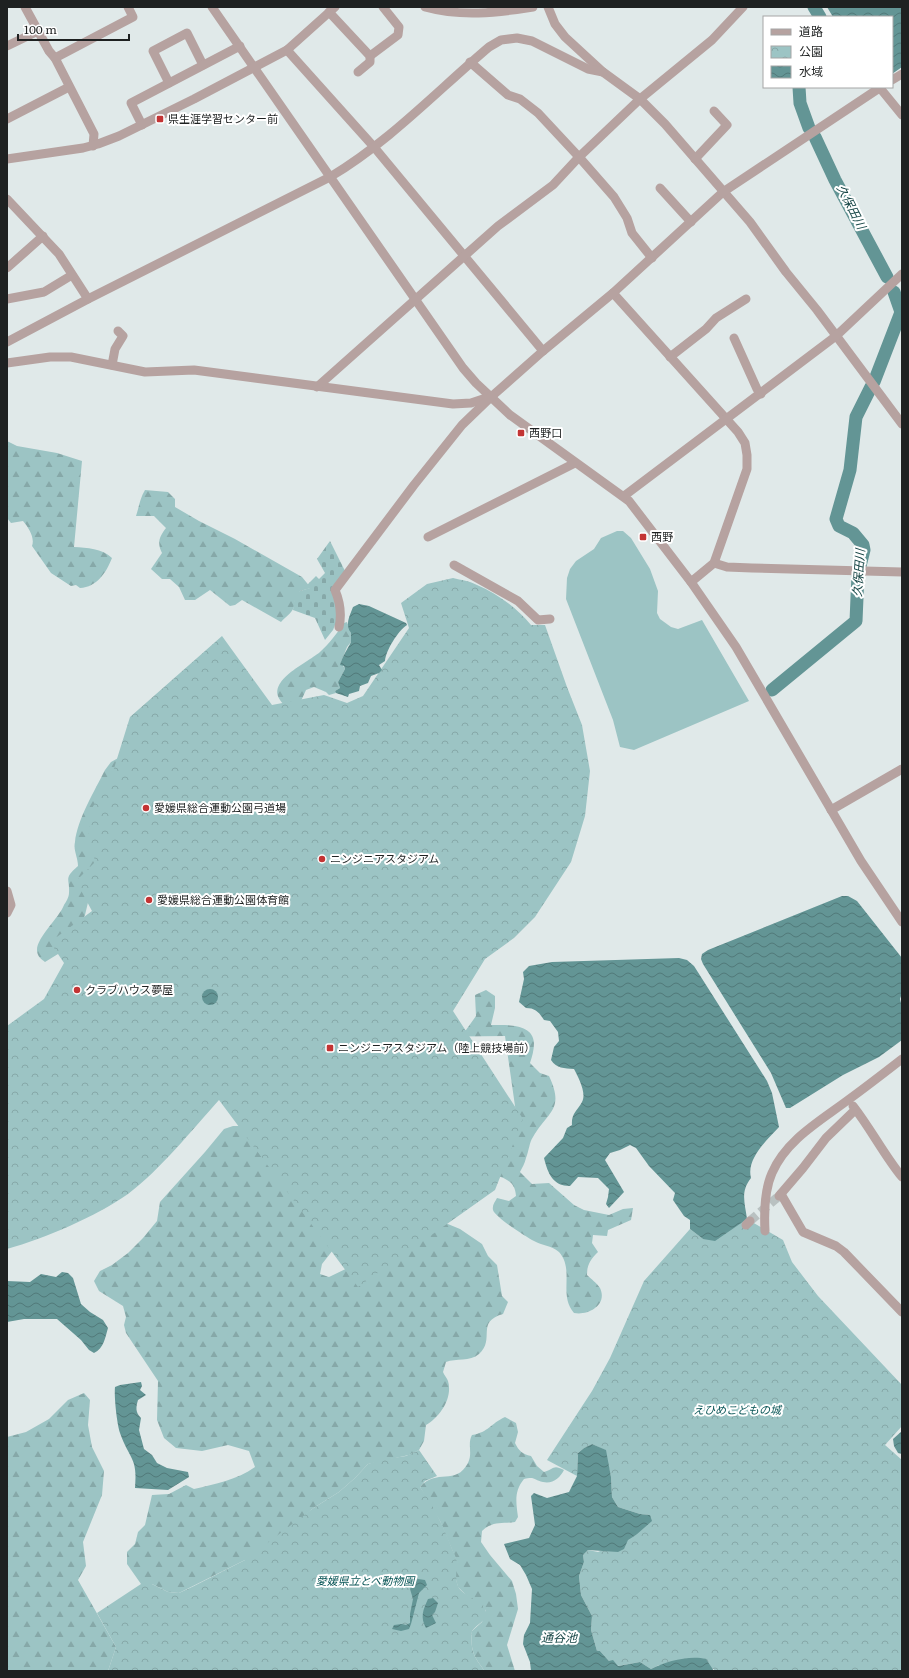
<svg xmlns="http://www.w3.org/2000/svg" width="909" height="1678" viewBox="0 0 909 1678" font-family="Literata,'Noto Sans JP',serif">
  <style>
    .green { fill: #9cc4c4 }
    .forest { fill: url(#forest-firs) }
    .cemetery { fill: url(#cemetery-stones) }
    .park { fill: url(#park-crowns) }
    .water { fill: url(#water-waves) }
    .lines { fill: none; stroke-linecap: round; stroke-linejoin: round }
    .river { stroke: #639595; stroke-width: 13 }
    .minor-tunnel { stroke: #b9c1c1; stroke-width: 9; stroke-dasharray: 9 4.5; stroke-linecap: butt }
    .minor { stroke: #b6a2a0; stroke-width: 9 }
    .poi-dot { fill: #c33434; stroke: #fff; stroke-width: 1.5 }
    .labels { text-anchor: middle; stroke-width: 4; stroke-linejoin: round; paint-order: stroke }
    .poi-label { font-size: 11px; fill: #1e2121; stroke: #fff; text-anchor: start }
    .park-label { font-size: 11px; font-style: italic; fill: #075455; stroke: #fff }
    .water-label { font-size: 12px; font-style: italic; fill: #174646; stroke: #fff }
  </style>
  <defs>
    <pattern id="forest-firs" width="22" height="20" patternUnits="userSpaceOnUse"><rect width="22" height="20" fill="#9cc4c4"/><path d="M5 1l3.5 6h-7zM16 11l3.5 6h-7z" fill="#86a8a8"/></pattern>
    <pattern id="cemetery-stones" width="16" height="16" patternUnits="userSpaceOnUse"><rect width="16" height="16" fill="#9cc4c4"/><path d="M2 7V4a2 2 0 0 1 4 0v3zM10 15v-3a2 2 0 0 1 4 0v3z" fill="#86a8a8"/></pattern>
    <pattern id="park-crowns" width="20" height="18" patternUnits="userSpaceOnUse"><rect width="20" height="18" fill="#9cc4c4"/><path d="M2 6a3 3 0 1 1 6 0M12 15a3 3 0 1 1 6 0" fill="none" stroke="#86a8a8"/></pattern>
    <pattern id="water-waves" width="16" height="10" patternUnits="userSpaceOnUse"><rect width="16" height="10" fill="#639595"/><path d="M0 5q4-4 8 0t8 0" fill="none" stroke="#517979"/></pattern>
  </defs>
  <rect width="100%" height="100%" fill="#e0e9e9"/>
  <!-- green -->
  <path class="green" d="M617 531H623L631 538 650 569 658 591 657 613 660 619 671 627 678 629 702 620 749 701 634 750 620 747 613 720 566 599 567 578 570 569 576 561 594 549 601 538Z"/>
  <!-- forest -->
  <g class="forest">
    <path d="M7 441 17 446 57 453 82 461 74 547C87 548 102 548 112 558 106 573 97 587 80 588L76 585 71 586 51 573 32 546C35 538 29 528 23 521L11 523 7 518Z"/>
    <path d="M145 490 168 492 175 499V507L199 521 235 539 302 577 311 588 300 591 294 602C296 611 286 616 281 622L242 600 235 605 230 606 210 590 195 600H185L179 587 170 579H162L151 569 162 553C157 543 159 537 166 528L154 516H136C139 507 140 498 145 490Z"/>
    <path d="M347 622 351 633V642L347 647 341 662 345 669 338 682 340 688 335 691 336 693 329 695 326 692 314 687 306 690 301 701 286 706C258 684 306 664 320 652 329 644 337 633 344 623Z"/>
    <path d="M120 757 106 859 91 890 85 915 77 934 58 947V954L45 962C41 959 37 956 37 950 37 937 59 918 64 905 66 902 69 897 69 893 70 878 63 879 78 866 78 857 73 850 75 842 77 820 95 790 105 770L111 762Z"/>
    <path d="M486 990 495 996V1008L491 1025C506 1025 533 1023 534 1043 534 1050 532 1057 530 1063L540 1073 549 1076C565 1110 548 1111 533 1137 529 1143 529 1151 526 1158 525 1163 522 1168 520 1172L532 1184 549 1183 574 1205 584 1210 609 1215 623 1209 633 1208 631 1220 608 1230 607 1236 593 1235 592 1243 598 1252C591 1259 587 1264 587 1275 591 1279 597 1283 600 1288 608 1305 588 1316 574 1313 558 1295 575 1270 559 1252 551 1245 542 1246 534 1241 526 1237 495 1217 493 1210 492 1205 495 1202 497 1198L509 1201 516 1196C515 1182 507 1179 495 1175L516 1113 505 1036 414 1037 466 1030 476 1016 475 995Z"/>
    <path d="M233 1126H243L333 1250 322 1264 320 1274 329 1277 443 1222 460 1229 482 1244 488 1256 497 1265 502 1296 508 1302 503 1314C475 1322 496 1339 479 1354 470 1362 456 1358 446 1362L443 1372C444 1375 447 1378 448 1381 453 1398 440 1417 426 1425L424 1441 419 1450 409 1455 368 1464 355 1478 339 1492 312 1509 254 1562 245 1560 179 1593 168 1592 152 1584H141L127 1564V1552L135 1544 138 1532 145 1525 152 1495 169 1494 186 1485 194 1489C215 1484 237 1480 255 1467L249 1451 228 1445 202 1451 176 1448 164 1438 157 1420 158 1381 126 1333 124 1325 126 1317 123 1306 99 1291 94 1281 100 1271 112 1265 128 1253 143 1238 157 1221 160 1202 205 1152 224 1129Z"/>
    <path d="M84 1393 90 1400 88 1425 92 1447 104 1471 102 1495 83 1542 86 1566 78 1580 116 1647 108 1671H7V1437L26 1432 49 1419 68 1400Z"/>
    <path d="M505 1417 516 1423 518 1432 515 1443C519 1451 522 1454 531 1456L537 1466 544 1472C554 1469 553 1464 564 1470 560 1478 553 1484 543 1482 534 1480 535 1476 524 1479 514 1491 516 1502 518 1517L515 1522C502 1524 492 1521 482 1531L481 1542 490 1555 512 1581 516 1594 518 1609 507 1645 515 1671H484C482 1666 479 1664 477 1660 471 1651 471 1640 472 1631L482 1622 486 1611 483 1606 466 1595 458 1587 455 1576 456 1559 440 1521 420 1487C436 1468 456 1486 468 1463 473 1453 467 1444 472 1435 489 1432 490 1424 505 1417Z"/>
  </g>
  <!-- cemetery -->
  <path class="cemetery" d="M330 541 345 571 333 588 338 605 337 624 335 625 333 630 325 640 315 618 293 610 295 594 300 591 310 588 307 585 316 576 319 579 325 573 317 559Z"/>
  <!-- park -->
  <g class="park">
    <path d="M453 578C461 580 470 581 477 585 498 594 517 608 531 625H545L567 687 582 725 590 771 585 816 571 862 535 917 514 938 485 959 453 1011 523 1119 495 1190 358 1287 219 1100C192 1130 160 1170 128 1194 95 1217 46 1238 7 1249V1026L44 999 64 963 50 942 92 911 76 881 96 861 87 847 92 808 111 778 130 717 222 636 272 705 324 695 347 703 363 696 409 628 401 603 427 584Z"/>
    <path d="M747 1219 783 1240 792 1262 818 1296 902 1385V1426L885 1445 902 1460V1671H714V1669L659 1665 651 1669 640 1662 617 1666 609 1661 600 1651H597L591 1630 592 1616 581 1595 579 1576 584 1562 583 1555 588 1550 598 1552 636 1535 650 1515 640 1514 618 1507 612 1497 611 1477 605 1450 592 1444 584 1448 578 1453 577 1476 547 1460 592 1391 610 1358 644 1281 690 1229 703 1239Z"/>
    <path d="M419 1450 437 1476 425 1481 420 1487C433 1504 441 1522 449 1541 451 1547 454 1553 456 1558 458 1567 454 1576 458 1586 462 1597 485 1599 486 1612 487 1621 477 1624 472 1631 471 1640 471 1651 477 1660 479 1664 482 1666 484 1671H108L116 1647 97 1613 141 1584H152L168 1592 179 1593 194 1586 245 1560 312 1509 339 1492 355 1478 368 1464 380 1460 406 1456Z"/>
  </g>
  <!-- water -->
  <g class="water">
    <path d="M827 7H902V67L892 74V17H833Z"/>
    <path d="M359 604 369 606 406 623 407 625C398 631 386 650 385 661L379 665 382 670 379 673 371 676 368 683 360 686 359 691 349 694 348 697 336 693 335 691 340 688 338 682 345 669 344 666 340 665C343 655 347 650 351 642V633C345 625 349 617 353 607Z"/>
    <path d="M842 896H848L857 901 902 958V993L900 999 902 1007V1040L879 1057 843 1075 790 1108H786L771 1073 703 964 701 959 702 954 708 950Z"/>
    <path d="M679 958 687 960 694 966 767 1081 772 1093 779 1127C767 1140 746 1159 751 1178 740 1192 745 1203 747 1219L715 1241 703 1239 690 1229V1220L684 1216 673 1200 675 1193 649 1166 636 1148 630 1145 620 1150 610 1153 605 1160 624 1192 609 1208 606 1204 608 1197 609 1189 598 1178 578 1177 570 1186C553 1186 548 1174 544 1158L563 1138 567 1128 572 1125C571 1114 577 1111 582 1102 587 1093 578 1077 574 1069 564 1068 557 1069 551 1060L554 1047 559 1041 558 1032 550 1021 544 1020C539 1012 535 1008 526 1008L519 1002 524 979 523 972 529 966 552 962Z"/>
    <circle cx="210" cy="997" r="8"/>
    <path d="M62 1272 68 1273 73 1278 81 1304 90 1312 103 1320 108 1328C105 1338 104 1348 94 1353L89 1350 81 1340 57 1319H24L7 1322V1281L30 1282 41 1274 56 1277Z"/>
    <path d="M141 1382 142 1386 140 1390 146 1395 138 1400C136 1407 135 1412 141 1418L139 1430 144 1449 152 1455 157 1463 167 1468 188 1472 189 1477 168 1490 135 1488C138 1457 129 1459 120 1433 117 1424 114 1397 115 1387L120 1385Z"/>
    <path d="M902 1431V1454L898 1453 894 1446 893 1439Z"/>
    <path d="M592 1444 606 1450 611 1477 612 1497 618 1507 640 1514 650 1515 652 1521 636 1535 628 1540 624 1549 618 1552 588 1550 583 1555 584 1562 579 1576 581 1595 592 1616 591 1630 597 1651H600L609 1661 613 1660 618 1666 640 1662 651 1669C666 1661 690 1655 706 1659L714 1671H531L530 1662 523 1644 524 1635 530 1623 532 1589 526 1575 520 1565 510 1559 504 1544 529 1538 535 1525 531 1496 534 1493 547 1498 569 1492 577 1476 578 1453 584 1448Z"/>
    <path d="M418 1579 425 1580 427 1585 419 1593 411 1624 409 1629 401 1631 392 1629 394 1625 402 1624 406 1625 410 1623V1614L413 1599 410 1589 413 1582Z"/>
    <path d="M433 1598 438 1603 435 1612 432 1615 436 1623 426 1628C420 1617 423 1610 428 1599Z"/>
  </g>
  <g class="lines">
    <!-- river -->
    <g class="river">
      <path d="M814 7 820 17"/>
      <path d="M799 87 800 103 809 128"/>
      <path d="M815 137 835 180 887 277"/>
      <path d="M874 382 901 312 894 292"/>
      <path d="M772 690 856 621 858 574 864 550 863 545 853 533 839 526 836 519 850 470 856 417 871 387"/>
    </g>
    <!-- minor-tunnel -->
    <path class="minor-tunnel" d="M750 1221 779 1196"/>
    <!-- minor -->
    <g class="minor">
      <path d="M25 7 49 51 55 58 94 134 93 146"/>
      <path d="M212 7 463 368 476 383 510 415 629 501 691 582 736 647 861 861 902 922"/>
      <path d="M425 7C461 17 496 13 533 7"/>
      <path d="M548 7 555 24 565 37 603 72 640 99 665 124 750 222 786 272 817 310 902 424"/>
      <path d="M329 12 370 56V62L358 72"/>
      <path d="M7 46 38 31"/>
      <path d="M287 50 374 147 543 351"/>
      <path d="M370 56 398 35 399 27 383 7"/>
      <path d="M55 58 133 17 128 7"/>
      <path d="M470 62 508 95 520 99 538 113 579 157 614 197 627 218 632 233 652 258"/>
      <path d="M892 80 902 74"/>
      <path d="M169 83 153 51 187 33 203 65"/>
      <path d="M880 88 902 115"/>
      <path d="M7 119 69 87"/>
      <path d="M142 125 131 103 240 46"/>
      <path d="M7 159 83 148 98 144 119 136 194 99 287 50 335 7"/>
      <path d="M695 159 727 125 714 111"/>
      <path d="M660 188 691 222"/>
      <path d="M7 199 59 254 88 299"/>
      <path d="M7 268 43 236"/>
      <path d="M613 293 738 432 745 443 747 455V469L714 563 691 582"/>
      <path d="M7 299 44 292 72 275"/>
      <path d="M734 338 757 389 761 394"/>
      <path d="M7 342 88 299 330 177C389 142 437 91 489 47L501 40 517 38 532 41 588 69 603 72"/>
      <path d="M670 357 706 329 716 318 746 299"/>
      <path d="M7 363 50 357H71L145 372 194 370 453 404 471 403 489 397"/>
      <path d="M112 365 115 349 123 336 118 331"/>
      <path d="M317 387 498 226 553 185 579 157 640 99 712 40 743 7"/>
      <path d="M624 496 836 336 902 274"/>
      <path d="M428 537 575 463"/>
      <path d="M714 563 727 567 752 568 902 572"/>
      <path d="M454 565 518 601 538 620 550 619"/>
      <path d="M339 627C342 614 340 602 335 590L414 485 462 425 491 397 543 351 613 293 723 192 881 87"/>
      <path d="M831 810 902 769"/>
      <path d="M7 891 11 905 7 913"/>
      <path d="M853 1106C871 1129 884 1155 902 1177"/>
      <path d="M781 1194 803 1232 836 1246 844 1252 902 1312"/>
      <path d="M779 1196 803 1168 826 1138 855 1110"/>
      <path d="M746 1225 750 1221"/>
      <path d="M765 1231C764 1212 764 1191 772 1173 786 1140 820 1121 848 1100 866 1087 884 1073 902 1059"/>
    </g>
  </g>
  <!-- markers -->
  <g class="poi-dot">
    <rect x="156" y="115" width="8" height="8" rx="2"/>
    <rect x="517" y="429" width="8" height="8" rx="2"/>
    <rect x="639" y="533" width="8" height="8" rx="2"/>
    <circle cx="146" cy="808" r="4"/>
    <circle cx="322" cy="859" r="4"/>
    <circle cx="149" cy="900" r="4"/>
    <circle cx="77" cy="990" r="4"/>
    <rect x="326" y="1044" width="8" height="8" rx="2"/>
  </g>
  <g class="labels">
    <!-- poi labels -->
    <g class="poi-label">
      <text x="168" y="123">県生涯学習センター前</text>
      <text x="529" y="437">西野口</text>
      <text x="651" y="541">西野</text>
      <text x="154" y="812">愛媛県総合運動公園弓道場</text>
      <text x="330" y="863">ニンジニアスタジアム</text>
      <text x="157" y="904">愛媛県総合運動公園体育館</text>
      <text x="85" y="994">クラブハウス夢屋</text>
      <text x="338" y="1052">ニンジニアスタジアム（陸上競技場前）</text>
    </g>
    <!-- park labels -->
    <g class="park-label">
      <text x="737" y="1414">えひめこどもの城</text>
      <text x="365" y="1585">愛媛県立とべ動物園</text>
    </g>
    <!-- water labels -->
    <g class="water-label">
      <text transform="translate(851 207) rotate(63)" y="4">久保田川</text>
      <text transform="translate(859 573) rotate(-86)" y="4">久保田川</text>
      <text x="559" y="1642">通谷池</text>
    </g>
  </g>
  <!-- border -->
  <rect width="909" height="1678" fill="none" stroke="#1e2121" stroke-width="16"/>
  <!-- legend -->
  <rect x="763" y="16" width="130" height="72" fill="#ffffff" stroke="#a5a6a6"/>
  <rect x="771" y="29" width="20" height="6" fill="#b6a2a0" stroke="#a5a6a6"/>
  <text x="799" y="36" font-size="12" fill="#1e2121">道路</text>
  <rect x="771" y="46" width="20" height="12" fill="url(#park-crowns)" stroke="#a5a6a6"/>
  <text x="799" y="56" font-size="12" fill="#1e2121">公園</text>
  <rect x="771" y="66" width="20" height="12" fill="url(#water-waves)" stroke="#a5a6a6"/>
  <text x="799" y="76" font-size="12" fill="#1e2121">水域</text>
  <!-- scale -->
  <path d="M18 34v6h111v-6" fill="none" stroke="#1e2121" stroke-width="2"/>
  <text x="24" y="34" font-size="12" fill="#1e2121" stroke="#ffffff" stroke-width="3" paint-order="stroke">100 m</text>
</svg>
